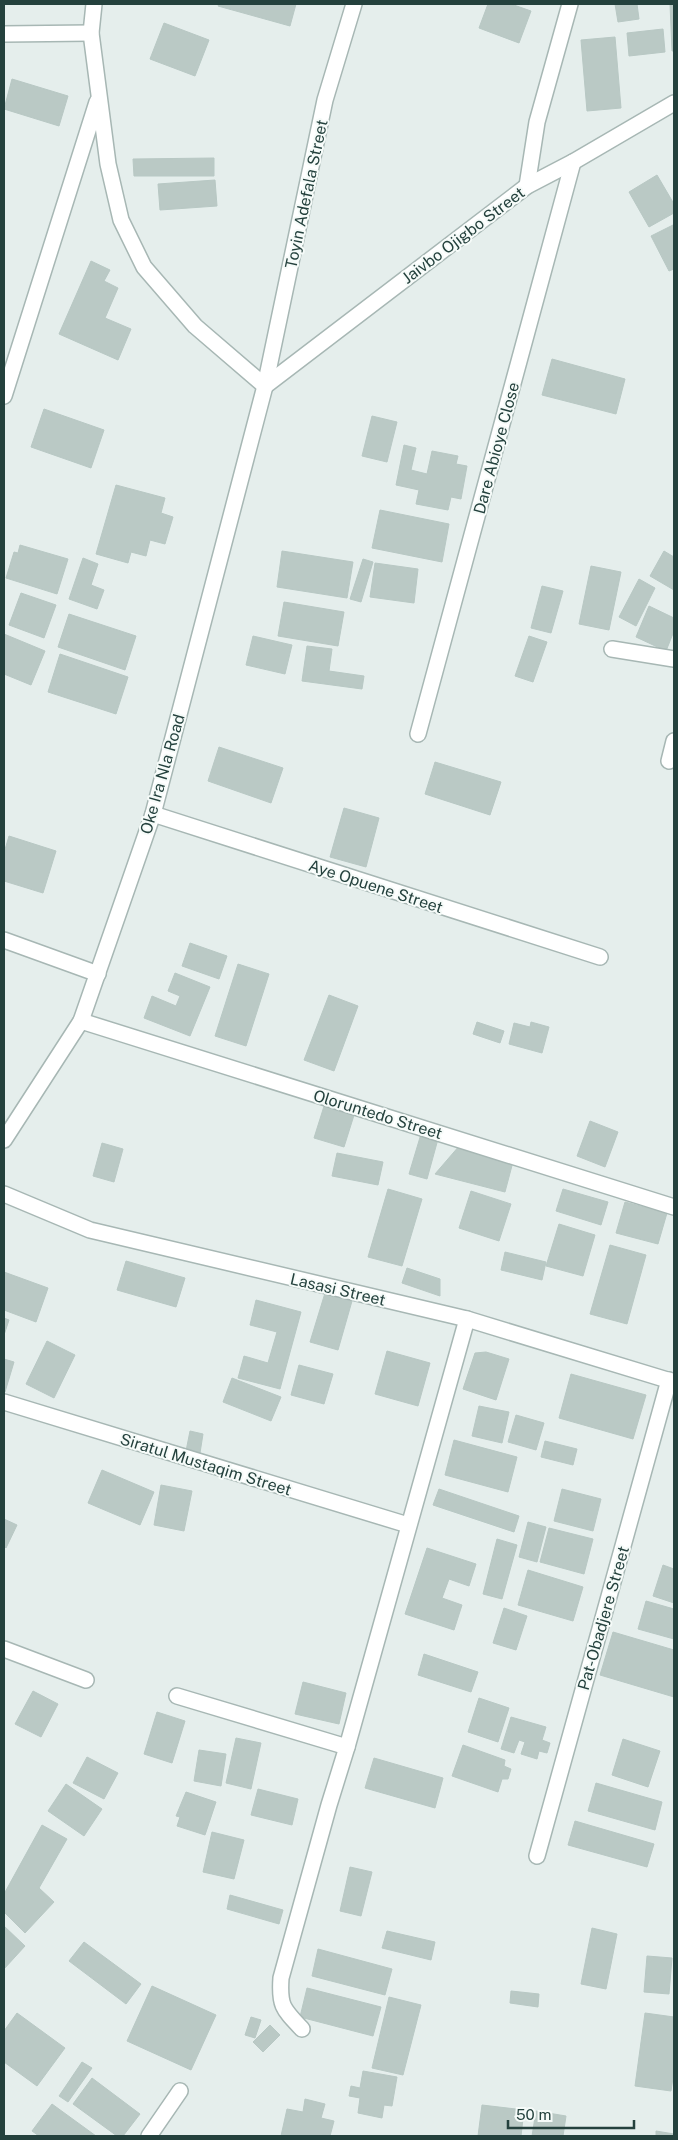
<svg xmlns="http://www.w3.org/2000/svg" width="678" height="2140" viewBox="0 0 678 2140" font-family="'Public Sans',sans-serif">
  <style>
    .building { fill: #bac9c5; stroke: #b8c8c4 }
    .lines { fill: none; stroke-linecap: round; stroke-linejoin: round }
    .minor-casing { stroke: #a7b7b4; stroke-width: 18 }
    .minor { stroke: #fff; stroke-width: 15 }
    .labels { text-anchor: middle; stroke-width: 4; stroke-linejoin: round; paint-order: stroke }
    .street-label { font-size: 16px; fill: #24413d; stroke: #f6fbf9 }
  </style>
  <rect width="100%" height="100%" fill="#e5eeec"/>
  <!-- building -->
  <g class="building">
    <path d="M219 4H296L290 26 218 6Z"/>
    <path d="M488 4H511L531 11 519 43 479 28Z"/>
    <path d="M615 4H637L639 19 618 22Z"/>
    <path d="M670 4H674V51H672Z"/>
    <path d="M164 23 209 40 195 76 150 59Z"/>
    <path d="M663 29 665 52 629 56 627 33Z"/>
    <path d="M615 37 621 108 587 111 581 40Z"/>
    <path d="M12 79 68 96 59 126 4 109Z"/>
    <path d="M214 158V176H134L133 159Z"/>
    <path d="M657 175 674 204V213L649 227 629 192Z"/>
    <path d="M215 180 217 206 160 210 158 184Z"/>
    <path d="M673 225 674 228V269L669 271 651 236Z"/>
    <path d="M91 261 110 270 104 281 118 288 105 318 131 329 118 360 59 334Z"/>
    <path d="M552 359 625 379 616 414 542 395Z"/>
    <path d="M44 409 104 430 91 468 31 447Z"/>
    <path d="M372 416 397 422 387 462 362 456Z"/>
    <path d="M404 445 416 448 411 470 427 474 432 451 458 456 456 464 467 466 461 499 451 497 448 510 416 504 419 490 396 485Z"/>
    <path d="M116 485 165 498 161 513 173 517 165 544 150 540 146 556 131 552 128 563 96 554Z"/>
    <path d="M380 510 449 524 442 562 372 548Z"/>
    <path d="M20 545 68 559 57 594 6 578 14 552 18 553Z"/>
    <path d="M282 551 353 562 347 598 277 587Z"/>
    <path d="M664 551 674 557V590L650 576Z"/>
    <path d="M83 558 98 564 91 585 104 590 97 609 69 599Z"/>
    <path d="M363 559 373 562 361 602 350 599Z"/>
    <path d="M375 563 418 569 414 603 370 597Z"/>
    <path d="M591 566 621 572 609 630 579 624Z"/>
    <path d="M639 579 655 588 636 626 619 617Z"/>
    <path d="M542 586 563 591 551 633 531 628Z"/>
    <path d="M21 593 56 605 44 638 9 625Z"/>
    <path d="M284 602 344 612 338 646 278 636Z"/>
    <path d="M649 606 674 618V631L666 651 636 637Z"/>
    <path d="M69 614 136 636 125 670 58 647Z"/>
    <path d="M4 634 45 651 31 685 4 674Z"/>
    <path d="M253 636 292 645 285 674 246 665Z"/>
    <path d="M529 636 547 642 533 682 515 676Z"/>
    <path d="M307 646 332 649 329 671 364 676 362 689 302 681Z"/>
    <path d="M60 654 128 677 116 714 48 692Z"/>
    <path d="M219 747 283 768 271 803 208 781Z"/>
    <path d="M435 762 501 782 490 815 425 794Z"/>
    <path d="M344 808 379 818 366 867 330 857Z"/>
    <path d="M9 836 56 851 43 893 4 881V853Z"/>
    <path d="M190 943 227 956 219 979 182 966Z"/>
    <path d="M238 964 269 974 246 1046 215 1036Z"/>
    <path d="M175 973 210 987 190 1036 144 1018 152 996 176 1006 180 996 168 991Z"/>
    <path d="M329 995 358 1006 334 1071 304 1060Z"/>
    <path d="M477 1022 504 1031 500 1043 473 1034Z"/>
    <path d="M531 1022 549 1027 542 1053 509 1044 514 1023 530 1027Z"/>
    <path d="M325 1103 355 1112 344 1147 314 1138Z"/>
    <path d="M590 1121 618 1132 605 1167 577 1156Z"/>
    <path d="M421 1134 438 1139 427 1179 409 1174Z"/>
    <path d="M102 1143 123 1149 114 1182 93 1176Z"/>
    <path d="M460 1145 514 1158 505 1192 435 1174Z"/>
    <path d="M337 1153 383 1162 378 1185 332 1176Z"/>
    <path d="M388 1189 422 1199 402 1266 368 1257Z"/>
    <path d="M563 1189 608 1202 601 1225 556 1211Z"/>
    <path d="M471 1191 511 1204 499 1241 459 1228Z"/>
    <path d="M625 1202 667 1213 658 1244 616 1233Z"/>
    <path d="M559 1224 595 1235 583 1276 546 1266Z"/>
    <path d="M610 1245 646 1255 627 1324 590 1314Z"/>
    <path d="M505 1252 546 1262 542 1280 501 1270Z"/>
    <path d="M126 1261 185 1278 176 1307 117 1290Z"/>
    <path d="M407 1268 440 1279V1296L402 1283Z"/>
    <path d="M4 1272 48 1288 36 1322 4 1310Z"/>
    <path d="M325 1293 352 1301 338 1350 310 1342Z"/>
    <path d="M256 1300 301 1312 280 1389 238 1378 244 1356 268 1363 277 1332 250 1325Z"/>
    <path d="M4 1318 9 1320 4 1335Z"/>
    <path d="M47 1341 75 1355 54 1398 26 1384Z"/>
    <path d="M387 1351 430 1363 418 1406 375 1394Z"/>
    <path d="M486 1352 509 1359 496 1400 463 1389 475 1353Z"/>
    <path d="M4 1359 14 1362 5 1392 4 1391Z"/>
    <path d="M299 1365 333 1374 324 1404 291 1395Z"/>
    <path d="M571 1374 646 1395 633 1439 559 1418Z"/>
    <path d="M232 1378 281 1397 271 1421 223 1402Z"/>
    <path d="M479 1406 509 1412 502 1443 472 1436Z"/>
    <path d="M516 1415 544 1423 536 1450 508 1442Z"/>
    <path d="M190 1431 203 1434 200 1453 186 1451Z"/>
    <path d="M454 1440 517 1457 508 1492 445 1475Z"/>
    <path d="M545 1441 577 1449 573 1465 541 1457Z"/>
    <path d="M102 1470 154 1492 140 1525 88 1503Z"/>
    <path d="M161 1485 192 1491 184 1531 154 1525Z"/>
    <path d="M439 1489 519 1516 514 1532 433 1505Z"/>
    <path d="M562 1489 601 1499 593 1531 554 1521Z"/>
    <path d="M4 1519 17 1525 6 1548 4 1546Z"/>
    <path d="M528 1522 546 1527 537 1562 519 1557Z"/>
    <path d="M549 1528 593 1539 584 1574 540 1562Z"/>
    <path d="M497 1539 517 1545 502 1599 483 1594Z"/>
    <path d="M427 1548 476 1564 469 1586 449 1579 442 1598 462 1605 454 1630 405 1614Z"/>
    <path d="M663 1565 674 1569V1603L653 1596Z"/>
    <path d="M528 1570 583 1587 573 1621 518 1605Z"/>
    <path d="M646 1601 674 1609V1639L638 1629Z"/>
    <path d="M504 1608 527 1616 516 1650 493 1643Z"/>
    <path d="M613 1632 674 1650V1697L600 1675Z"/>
    <path d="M424 1654 478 1672 471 1692 418 1675Z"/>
    <path d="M303 1682 346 1693 339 1724 295 1714Z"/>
    <path d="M33 1691 58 1704 41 1737 15 1724Z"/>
    <path d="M479 1698 509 1708 498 1742 468 1732Z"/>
    <path d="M157 1712 185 1721 172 1763 144 1754Z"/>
    <path d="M511 1717 546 1727 542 1740 550 1743 547 1753 539 1751 537 1759 521 1754 525 1742 519 1740 514 1753 501 1749Z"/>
    <path d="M236 1738 261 1743 251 1789 226 1783Z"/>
    <path d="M623 1739 660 1751 648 1787 612 1775Z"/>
    <path d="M463 1745 505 1760 504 1766 511 1769 508 1779H502L498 1792 452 1776Z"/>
    <path d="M199 1750 226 1754 221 1786 194 1781Z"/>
    <path d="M87 1757 118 1773 104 1799 73 1783Z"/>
    <path d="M374 1758 443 1778 435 1808 365 1788Z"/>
    <path d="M596 1783 662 1802 655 1830 588 1811Z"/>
    <path d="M66 1784 102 1809 84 1836 48 1811Z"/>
    <path d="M258 1789 298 1799 292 1825 251 1815Z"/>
    <path d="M186 1792 216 1802 205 1835 177 1826 180 1817 176 1816Z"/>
    <path d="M575 1821 654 1844 647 1867 568 1845Z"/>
    <path d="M42 1825 67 1839 39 1888 54 1902 25 1933 4 1912V1894Z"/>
    <path d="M212 1832 244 1840 234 1879 203 1872Z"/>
    <path d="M350 1867 372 1872 361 1916 340 1911Z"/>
    <path d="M230 1895 283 1910 279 1924 227 1909Z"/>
    <path d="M4 1926 25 1946 4 1969Z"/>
    <path d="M592 1928 617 1934 606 1989 581 1984Z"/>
    <path d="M387 1931 435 1942 431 1960 382 1948Z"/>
    <path d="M84 1942 141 1984 126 2004 69 1961Z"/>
    <path d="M318 1949 392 1969 385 1995 312 1976Z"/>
    <path d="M647 1956 672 1958 669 1994 644 1992Z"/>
    <path d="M152 1986 216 2015 191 2070 127 2041Z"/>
    <path d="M307 1988 381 2007 373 2036 300 2017Z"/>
    <path d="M511 1991 539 1994 538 2007 510 2003Z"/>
    <path d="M389 1997 421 2005 403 2075 372 2068Z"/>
    <path d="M17 2013 65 2048 37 2086 4 2062V2031Z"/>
    <path d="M645 2013 674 2017V2071L671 2091 635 2086Z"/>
    <path d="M251 2017 261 2020 255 2038 245 2035Z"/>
    <path d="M270 2025 280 2035 263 2052 253 2042Z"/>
    <path d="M82 2062 92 2068 68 2102 59 2096Z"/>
    <path d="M363 2071 397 2077 392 2106 384 2105 382 2118 358 2113 360 2098 349 2096 351 2086 360 2088Z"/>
    <path d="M92 2078 140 2114 123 2136H117L73 2104Z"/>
    <path d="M305 2099 325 2104 321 2118 334 2121 330 2136 322 2135 321 2136H281L287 2109 303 2112Z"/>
    <path d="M52 2104 96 2136H39L32 2131Z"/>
    <path d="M482 2105 524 2110 521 2136H478Z"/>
    <path d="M536 2111 566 2116 563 2136H532Z"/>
    <path d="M656 2131 674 2134V2136H656Z"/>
  </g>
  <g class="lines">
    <!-- minor casing -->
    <g class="minor-casing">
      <g id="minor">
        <path d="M94 4 91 33 108 164 121 220 144 267 195 326 265 386"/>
        <path d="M4 34 91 33"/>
        <path d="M527 186 537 122 570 4"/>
        <path d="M265 386 527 186 573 162 674 103"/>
        <path d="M4 396 97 102"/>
        <path d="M612 649 674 659"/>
        <path d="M418 734 573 162"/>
        <path d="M669 761 674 741"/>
        <path d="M153 814 600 957"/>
        <path d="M4 940 98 974"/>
        <path d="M81 1021 674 1207"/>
        <path d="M4 1140 81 1021 153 814 265 386 325 100 354 4"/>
        <path d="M4 1194 90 1230 467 1319 674 1382"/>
        <path d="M4 1402 408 1525"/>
        <path d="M4 1649 86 1680"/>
        <path d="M177 1696 347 1747"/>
        <path d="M537 1856 669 1380"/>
        <path d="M302 2029C283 2009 279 2006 281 1978L329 1805 347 1747 467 1319"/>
        <path d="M149 2136 180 2091"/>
      </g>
    </g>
    <!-- minor -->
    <use href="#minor" class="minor"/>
  </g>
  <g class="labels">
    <!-- street labels -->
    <g class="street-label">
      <text transform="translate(306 194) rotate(-78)" y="6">Toyin Adefala Street</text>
      <text transform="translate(463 235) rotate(-37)" y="6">Jaivbo Ojigbo Street</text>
      <text transform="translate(496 448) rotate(-75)" y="6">Dare Abioye Close</text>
      <text transform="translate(162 774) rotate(-74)" y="6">Oke Ira Nla Road</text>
      <text transform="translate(376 886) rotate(18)" y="6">Aye Opuene Street</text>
      <text transform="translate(378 1114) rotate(17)" y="6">Oloruntedo Street</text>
      <text transform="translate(338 1289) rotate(13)" y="6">Lasasi Street</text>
      <text transform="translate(206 1464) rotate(17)" y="6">Siratul Mustaqim Street</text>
      <text transform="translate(603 1618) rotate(-74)" y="6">Pat-Obadjere Street</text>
    </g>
  </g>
  <!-- border -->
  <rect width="678" height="2140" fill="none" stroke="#24413d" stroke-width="10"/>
  <!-- scale -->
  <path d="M508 2120v8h126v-8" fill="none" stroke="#24413d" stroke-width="2.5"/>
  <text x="516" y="2120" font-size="15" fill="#24413d" stroke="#f6fbf9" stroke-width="4" paint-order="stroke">50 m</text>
</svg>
